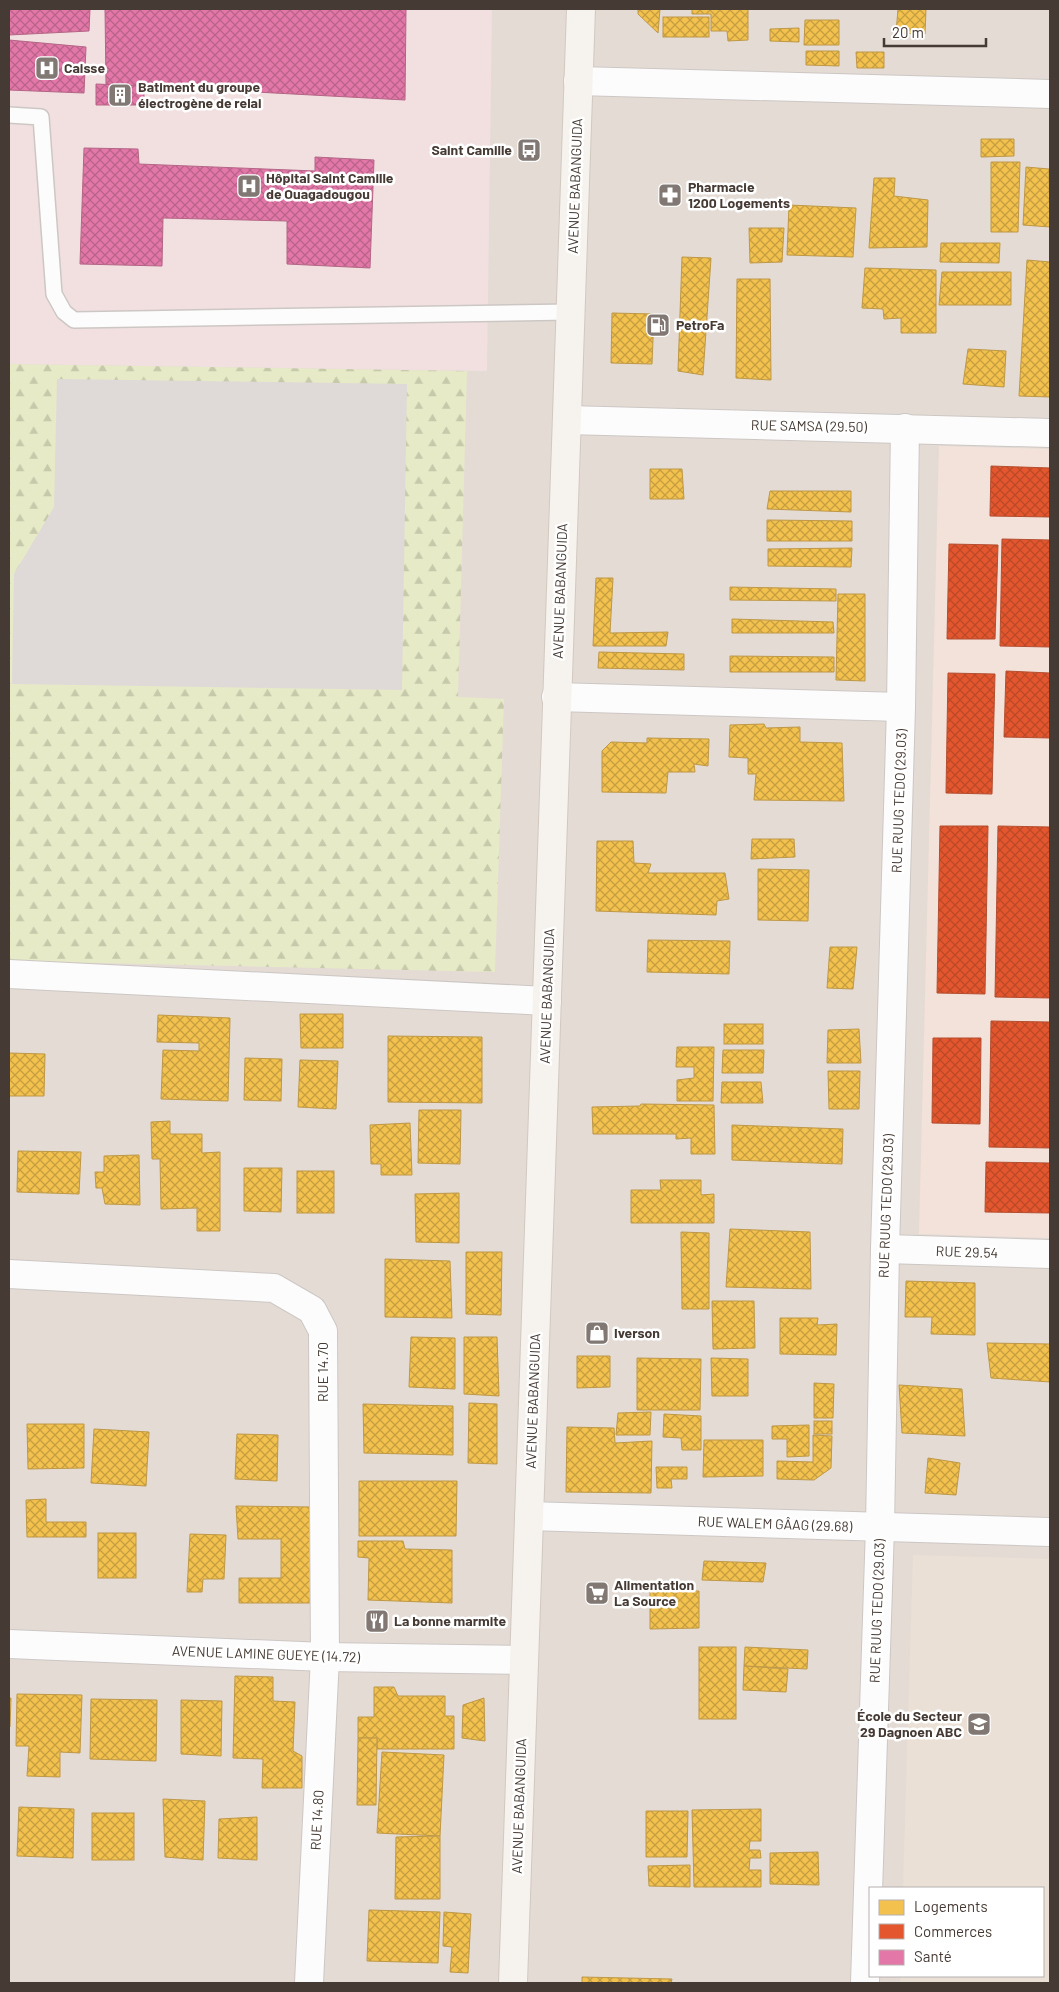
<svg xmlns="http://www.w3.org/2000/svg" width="1059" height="1992" viewBox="0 0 1059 1992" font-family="Barlow,sans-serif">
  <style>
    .residential { fill: #e4dbd5; fill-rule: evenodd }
    .commercial { fill: #f3e2da }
    .education { fill: #ebe0d6 }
    .medical { fill: #f2e0e1 }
    .forest { fill: url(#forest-firs) }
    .parking { fill: #dfdad8 }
    .homes { fill: url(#homes-cross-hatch); stroke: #be9846 }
    .shops { fill: url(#shops-cross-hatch); stroke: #b44e30 }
    .health { fill: url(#health-cross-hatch); stroke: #b46585 }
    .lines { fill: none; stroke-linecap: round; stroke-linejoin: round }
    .lane-casing { stroke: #ccc7c4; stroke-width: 18 }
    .street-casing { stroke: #ccc7c4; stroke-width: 30 }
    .secondary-casing { stroke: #d1c8c0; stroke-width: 30 }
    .lane { stroke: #fdfcfc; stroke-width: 15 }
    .street { stroke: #fdfcfc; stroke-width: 28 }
    .secondary { stroke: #f6f2ee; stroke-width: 28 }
    .labels { text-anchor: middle; stroke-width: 5; stroke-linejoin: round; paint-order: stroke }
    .poi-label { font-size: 14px; font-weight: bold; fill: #453a34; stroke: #fff; text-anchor: start }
    .street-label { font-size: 14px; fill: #453a34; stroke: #fff }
  </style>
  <defs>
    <pattern id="forest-firs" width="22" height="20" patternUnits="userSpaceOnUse" patternTransform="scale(1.25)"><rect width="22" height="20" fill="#e6eac6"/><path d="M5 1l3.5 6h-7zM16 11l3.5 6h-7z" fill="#c7c9ab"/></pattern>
    <pattern id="homes-cross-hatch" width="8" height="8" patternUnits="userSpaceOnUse" patternTransform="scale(1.25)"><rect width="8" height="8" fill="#f2c14e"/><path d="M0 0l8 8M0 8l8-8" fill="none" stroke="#c69e42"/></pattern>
    <pattern id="shops-cross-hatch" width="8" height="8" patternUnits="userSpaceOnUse" patternTransform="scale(1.25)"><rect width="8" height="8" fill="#e4572e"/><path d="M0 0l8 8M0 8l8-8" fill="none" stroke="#bb4928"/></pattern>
    <pattern id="health-cross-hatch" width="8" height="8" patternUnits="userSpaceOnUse" patternTransform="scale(1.25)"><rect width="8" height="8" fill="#e377a8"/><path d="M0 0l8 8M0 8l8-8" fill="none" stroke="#ba638a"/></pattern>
  </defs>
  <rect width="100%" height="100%" fill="#f0ebe8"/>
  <!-- residential -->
  <path class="residential" d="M9 9H1050V1983H9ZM870 1888H1043V1976H870Z"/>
  <!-- commercial -->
  <path class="commercial" d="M939 446 1050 449V1238L919 1234Z"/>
  <!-- education -->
  <path class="education" d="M913 1555 1050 1559V1983H900L901 1976H1043V1888H903Z"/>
  <!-- medical -->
  <path class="medical" d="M9 9H492L487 371 9 364Z"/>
  <!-- forest -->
  <path class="forest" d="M9 364 467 371 458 697 504 699 495 972 9 961Z"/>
  <!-- parking -->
  <path class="parking" d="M57 379 407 384 402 690 12 684 14 574 54 507Z"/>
  <!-- homes -->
  <g class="homes">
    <path d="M638 9H660L658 33 638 14Z"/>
    <path d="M692 9H748V40L728 41 727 31H711V14H692Z"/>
    <path d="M898 9H926L925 34 896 33Z"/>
    <rect x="663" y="17" width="46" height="20"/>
    <path d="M805 20H839V45H804Z"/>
    <path d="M799 28V42L770 41V29Z"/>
    <path d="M806 51H839V66L806 65Z"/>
    <path d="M856 52H884V68H857Z"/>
    <path d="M981 139H1014V156L981 157Z"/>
    <path d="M991 162H1020L1018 232H991Z"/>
    <path d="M1026 167 1049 169 1050 227 1023 225Z"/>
    <path d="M874 178H895L894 196 928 200 927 247 869 248Z"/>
    <path d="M789 205 856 208 853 257 787 255Z"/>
    <path d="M749 228H784L782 262 750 263Z"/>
    <path d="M941 243H1000L999 263 940 262Z"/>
    <path d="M682 257 711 258 703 375 678 371Z"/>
    <path d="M1027 260 1050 262V397L1019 396Z"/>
    <path d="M865 268 936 270V333H901V318L884 319 883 309 862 308Z"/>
    <path d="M942 272H1011V305H939Z"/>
    <path d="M737 279H770L771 380 736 378Z"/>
    <path d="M612 313 654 314 652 364 611 363Z"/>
    <path d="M968 349 1006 351 1004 387 963 384Z"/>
    <path d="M650 469H682L684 499H650Z"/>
    <path d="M770 491H851V512L767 509Z"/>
    <path d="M767 520 852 521V541H767Z"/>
    <path d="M852 548 851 567 768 566V549Z"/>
    <path d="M596 578H613L610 633 668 632 666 646H593Z"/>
    <path d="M730 587 836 589V601L730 600Z"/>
    <path d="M838 594H865V681L836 680Z"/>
    <path d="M732 619 833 622 834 633H732Z"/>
    <path d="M599 652 684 654V670L598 668Z"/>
    <path d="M730 656 834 657V672H730Z"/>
    <path d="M764 724 766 728 800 727V742L842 743 844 801 754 800 756 774H748V758L729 757 730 725Z"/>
    <path d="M647 738 709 739 708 766 694 764 695 772H668L666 793 602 792V751L611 742 647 743Z"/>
    <path d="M752 839H794L795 857 751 859Z"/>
    <path d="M597 841H633L634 863 651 864 648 873H725L729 899 717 901 716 915 596 911Z"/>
    <path d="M758 869 809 870 808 921 758 920Z"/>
    <path d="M648 940 730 941 729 974 647 972Z"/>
    <path d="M830 947H857L853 989 827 988Z"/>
    <path d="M300 1014H343V1048H301Z"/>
    <path d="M158 1015 230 1018 228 1101 161 1099 163 1050 199 1051V1043L157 1042Z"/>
    <rect x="724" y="1024" width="39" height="20"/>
    <path d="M859 1029 861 1063H827L828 1030Z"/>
    <path d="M388 1036 482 1037V1103L388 1102Z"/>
    <path d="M677 1047H714L713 1101H677V1080L694 1078V1067H676Z"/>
    <path d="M723 1050H764L763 1073H722Z"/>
    <path d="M9 1053 45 1054 44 1096H9Z"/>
    <path d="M245 1058 282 1059 281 1101 244 1100Z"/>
    <path d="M300 1060 338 1061 336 1109 298 1107Z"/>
    <path d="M828 1071H860L859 1109H829Z"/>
    <path d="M722 1082H761L763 1103H721Z"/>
    <path d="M641 1104 714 1105 715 1154H691V1138L676 1139V1134H593L592 1107 640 1106Z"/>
    <path d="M419 1110H461L460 1164 418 1163Z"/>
    <path d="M170 1121V1134H202V1153L220 1152V1231H197V1208L161 1209 160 1159H152L151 1122Z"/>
    <path d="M410 1123 412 1175H381V1164H371L370 1125Z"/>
    <path d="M732 1125 843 1129 842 1164 732 1160Z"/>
    <path d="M18 1151 81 1152 79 1194 17 1192Z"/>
    <path d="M139 1155 140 1205 105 1204 102 1188H96L95 1172H104V1156Z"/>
    <path d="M244 1168H282L281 1212 244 1211Z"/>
    <rect x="297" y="1171" width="37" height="42"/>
    <path d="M660 1180H701V1195L714 1194V1223H631V1190H661Z"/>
    <path d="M459 1193V1243L416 1242 415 1194Z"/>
    <path d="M730 1229 810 1232 811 1289 726 1287Z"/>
    <path d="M681 1232 709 1233V1309H682Z"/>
    <path d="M466 1252H502L501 1315 466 1314Z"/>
    <path d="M385 1259 450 1261 452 1318 385 1317Z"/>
    <path d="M906 1281 975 1283V1335L931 1334 932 1317H905Z"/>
    <path d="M712 1301H754L755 1348 713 1349Z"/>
    <path d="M780 1318H818L817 1325 837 1324 836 1355 780 1354Z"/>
    <path d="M411 1337 455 1338V1389L409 1387Z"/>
    <path d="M464 1337H497L499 1396 464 1394Z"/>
    <path d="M987 1343 1050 1344V1382L991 1378Z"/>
    <path d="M577 1356H610V1387L577 1388Z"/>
    <path d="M637 1358 701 1359 700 1410H637Z"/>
    <path d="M711 1358 748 1359V1396H712Z"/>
    <path d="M814 1383 834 1384 833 1418H814Z"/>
    <path d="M899 1385 962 1389 965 1436 902 1433Z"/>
    <path d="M469 1403 497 1404V1464L468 1463Z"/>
    <path d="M363 1404 453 1406V1455L364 1453Z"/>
    <path d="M651 1412 650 1435H616L618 1413Z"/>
    <path d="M664 1414 701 1416V1450H682L681 1438 663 1437Z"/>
    <rect x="814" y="1421" width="18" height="13"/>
    <path d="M27 1424H84V1468L28 1469Z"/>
    <path d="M809 1425V1456L787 1457V1439H772V1426Z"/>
    <path d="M567 1427 614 1428 615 1443 652 1441 651 1493 566 1492Z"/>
    <path d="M94 1429 149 1432 146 1486 91 1483Z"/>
    <path d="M237 1434 278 1435 277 1481 235 1479Z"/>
    <path d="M813 1435 832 1436 831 1468 814 1480 777 1479V1461L813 1462Z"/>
    <path d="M704 1440H763V1476L703 1477Z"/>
    <path d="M928 1458 960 1463 956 1495 925 1493Z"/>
    <path d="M656 1467H687V1479H671L672 1488H657Z"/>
    <path d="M359 1481H457L456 1536H359Z"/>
    <path d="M46 1499V1522H86V1537H27L26 1500Z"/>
    <path d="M236 1506 312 1507 313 1603H239V1578H281V1539H238Z"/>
    <rect x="98" y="1533" width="38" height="45"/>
    <path d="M190 1534 226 1535 224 1579H203L202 1592H187Z"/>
    <path d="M358 1541H403L405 1549 452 1550V1603L368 1600 369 1558 358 1557Z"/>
    <path d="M704 1561 766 1563 763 1582 702 1580Z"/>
    <path d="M650 1591H699V1628L650 1629Z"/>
    <rect x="699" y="1647" width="37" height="72"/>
    <path d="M745 1647 808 1650 807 1669 744 1666Z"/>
    <path d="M744 1666 788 1669 786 1692 743 1690Z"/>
    <path d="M235 1676 273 1677V1701L295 1702 293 1751 302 1756V1788H262L263 1759 233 1758Z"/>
    <path d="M374 1687H394L398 1696H445V1716H454V1749H377V1738H358V1717H374Z"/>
    <path d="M17 1694 82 1695 80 1753 60 1752V1777L27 1776 29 1746H16Z"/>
    <path d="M9 1698H11L10 1727 9 1726Z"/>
    <path d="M484 1698 485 1741 462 1738 463 1705Z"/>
    <path d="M91 1699 157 1700 156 1761 90 1759Z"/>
    <path d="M181 1700 222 1701 221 1756 181 1754Z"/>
    <path d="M358 1738H377L376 1805H357Z"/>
    <path d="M382 1752 444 1755 440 1836 377 1833Z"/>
    <path d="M163 1799 205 1801 203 1860 165 1857Z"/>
    <path d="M19 1807 74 1809 73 1858 17 1856Z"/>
    <path d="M761 1809V1841H750L749 1850H760L761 1858H750L749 1870H761V1887H694L692 1810Z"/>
    <path d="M646 1811H688L687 1857H646Z"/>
    <rect x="92" y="1813" width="42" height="47"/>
    <path d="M257 1817V1860L218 1858 219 1819Z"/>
    <path d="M440 1836V1899H395L396 1837Z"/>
    <path d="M818 1852 819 1885 770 1884V1853Z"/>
    <path d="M690 1865V1887L649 1886 648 1866Z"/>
    <path d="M369 1910 440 1912 438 1963 367 1961Z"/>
    <path d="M444 1912 471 1914 468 1973 450 1972 452 1947 443 1946Z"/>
    <path d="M582 1977 672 1979 671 1983H582Z"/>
  </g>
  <!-- shops -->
  <g class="shops">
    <path d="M991 466 1050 468V517L990 516Z"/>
    <path d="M1002 539 1050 540V647L1000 646Z"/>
    <path d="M949 544 998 545 995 639H947Z"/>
    <path d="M1006 671 1050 673V738L1004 737Z"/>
    <path d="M948 673 995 674 992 794 946 793Z"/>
    <path d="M940 826H988L985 994 937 993Z"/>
    <path d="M998 826 1050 827V998L995 997Z"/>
    <path d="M991 1021 1050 1022V1148L989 1147Z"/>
    <path d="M933 1038H981L980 1124 932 1123Z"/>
    <path d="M986 1162 1050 1163V1213L985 1212Z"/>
  </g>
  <!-- health -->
  <g class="health">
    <path d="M9 9H90L89 31 9 35Z"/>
    <path d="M105 9H406L405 100 106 84Z"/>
    <path d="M9 40 86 47 84 93 9 90Z"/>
    <path d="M96 84 144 86V105H96Z"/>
    <path d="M84 148 138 149 139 164 315 171V157L374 160 370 268 287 264V221L163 218 162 266 80 264Z"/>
  </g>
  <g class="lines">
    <!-- lane casing -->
    <g class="lane-casing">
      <path id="lane" d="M9 115 41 117 54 294 64 312 74 320 570 312"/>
    </g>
    <!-- street casing -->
    <g class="street-casing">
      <g id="street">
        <path d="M578 81 1050 94"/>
        <path d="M567 420 1050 433"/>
        <path d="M556 697 901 707"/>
        <path d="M9 974 547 1001"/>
        <path d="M885 1249 1050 1254"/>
        <path d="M9 1274 274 1288 312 1310 323 1331 325 1657 309 1983"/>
        <path d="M529 1516 1050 1532"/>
        <path d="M9 1644 325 1657 524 1660"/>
        <path d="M865 1983 880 1527 885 1249 901 707 905 428"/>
      </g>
    </g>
    <!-- secondary casing -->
    <g class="secondary-casing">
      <path id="secondary" d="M513 1983 581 9"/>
    </g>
    <!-- lane -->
    <use href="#lane" class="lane"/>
    <!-- street -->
    <use href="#street" class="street"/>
    <!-- secondary -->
    <use href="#secondary" class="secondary"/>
  </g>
  <!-- icons -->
  <defs>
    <g id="hospital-square" transform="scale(1.25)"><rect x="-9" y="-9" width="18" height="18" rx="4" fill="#817873" stroke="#fff"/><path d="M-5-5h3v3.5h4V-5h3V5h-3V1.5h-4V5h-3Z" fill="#fff"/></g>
    <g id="building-square" transform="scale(1.25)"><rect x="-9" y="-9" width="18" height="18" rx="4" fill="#817873" stroke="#fff"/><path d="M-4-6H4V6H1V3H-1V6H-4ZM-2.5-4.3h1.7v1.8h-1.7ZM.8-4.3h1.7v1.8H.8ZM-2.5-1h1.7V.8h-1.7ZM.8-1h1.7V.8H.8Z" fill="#fff"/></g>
    <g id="bus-square" transform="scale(1.25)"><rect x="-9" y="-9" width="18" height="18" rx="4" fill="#817873" stroke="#fff"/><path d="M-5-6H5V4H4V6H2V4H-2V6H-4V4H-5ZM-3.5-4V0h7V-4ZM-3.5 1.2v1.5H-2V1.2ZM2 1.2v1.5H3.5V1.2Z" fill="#fff"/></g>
    <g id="pharmacy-square" transform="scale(1.25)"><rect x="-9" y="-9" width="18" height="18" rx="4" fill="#817873" stroke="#fff"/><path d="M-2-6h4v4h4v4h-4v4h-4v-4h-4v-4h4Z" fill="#fff"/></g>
    <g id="fuel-square" transform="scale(1.25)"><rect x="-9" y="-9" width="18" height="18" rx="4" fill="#817873" stroke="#fff"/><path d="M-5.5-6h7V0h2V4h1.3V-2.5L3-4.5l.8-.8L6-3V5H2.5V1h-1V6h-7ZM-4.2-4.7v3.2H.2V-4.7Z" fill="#fff"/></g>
    <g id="shop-square" transform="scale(1.25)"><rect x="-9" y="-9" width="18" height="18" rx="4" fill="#817873" stroke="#fff"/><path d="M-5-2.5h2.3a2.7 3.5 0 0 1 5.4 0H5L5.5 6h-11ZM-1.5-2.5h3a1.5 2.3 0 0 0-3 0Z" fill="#fff"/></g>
    <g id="supermarket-square" transform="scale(1.25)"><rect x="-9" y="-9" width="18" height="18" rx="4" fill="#817873" stroke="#fff"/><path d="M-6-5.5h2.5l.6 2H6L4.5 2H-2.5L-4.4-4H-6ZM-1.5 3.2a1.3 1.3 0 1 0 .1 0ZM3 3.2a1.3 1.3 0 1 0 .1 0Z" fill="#fff"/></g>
    <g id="restaurant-square" transform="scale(1.25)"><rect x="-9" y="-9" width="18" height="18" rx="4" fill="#817873" stroke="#fff"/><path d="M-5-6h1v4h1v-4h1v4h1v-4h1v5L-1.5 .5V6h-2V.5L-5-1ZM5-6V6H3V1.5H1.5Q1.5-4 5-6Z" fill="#fff"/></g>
    <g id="school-square" transform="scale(1.25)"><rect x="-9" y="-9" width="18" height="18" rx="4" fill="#817873" stroke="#fff"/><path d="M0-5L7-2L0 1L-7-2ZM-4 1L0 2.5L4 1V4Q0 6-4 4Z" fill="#fff"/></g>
  </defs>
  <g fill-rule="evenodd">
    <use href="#hospital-square" x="47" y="68"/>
    <use href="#building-square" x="120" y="95"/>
    <use href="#bus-square" x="529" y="150"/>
    <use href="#hospital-square" x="249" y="186"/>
    <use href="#pharmacy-square" x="670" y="195"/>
    <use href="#fuel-square" x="658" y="325"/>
    <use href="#shop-square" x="597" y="1333"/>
    <use href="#supermarket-square" x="597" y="1593"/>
    <use href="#restaurant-square" x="377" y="1621"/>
    <use href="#school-square" x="979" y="1724"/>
  </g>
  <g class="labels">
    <!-- poi labels -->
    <g class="poi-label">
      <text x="64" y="73">Caisse</text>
      <text x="138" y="92">Batiment du groupe<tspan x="138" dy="16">électrogène de relai</tspan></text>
      <text x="512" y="155" text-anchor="end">Saint Camille</text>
      <text x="266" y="183">Hôpital Saint Camille<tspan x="266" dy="16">de Ouagadougou</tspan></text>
      <text x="688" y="192">Pharmacie<tspan x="688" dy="16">1200 Logements</tspan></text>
      <text x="676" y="330">PetroFa</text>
      <text x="614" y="1338">Iverson</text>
      <text x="614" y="1590">Alimentation<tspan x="614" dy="16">La Source</tspan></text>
      <text x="394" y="1626">La bonne marmite</text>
      <text x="962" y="1721" text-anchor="end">École du Secteur<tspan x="962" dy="16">29 Dagnoen ABC</tspan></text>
    </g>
    <!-- street labels -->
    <g class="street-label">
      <text transform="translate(575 186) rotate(-88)" y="5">AVENUE BABANGUIDA</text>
      <text transform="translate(809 426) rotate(1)" y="5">RUE SAMSA (29.50)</text>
      <text transform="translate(560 591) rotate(-88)" y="5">AVENUE BABANGUIDA</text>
      <text transform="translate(899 801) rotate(-88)" y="5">RUE RUUG TEDO (29.03)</text>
      <text transform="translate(547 996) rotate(-88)" y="5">AVENUE BABANGUIDA</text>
      <text transform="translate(886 1206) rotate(-88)" y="5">RUE RUUG TEDO (29.03)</text>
      <text transform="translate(967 1252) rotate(2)" y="5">RUE 29.54</text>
      <text transform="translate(323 1372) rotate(-90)" y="5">RUE 14.70</text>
      <text transform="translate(533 1401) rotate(-88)" y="5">AVENUE BABANGUIDA</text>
      <text transform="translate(775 1524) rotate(2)" y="5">RUE WALEM GÂAG (29.68)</text>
      <text transform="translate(877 1611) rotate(-88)" y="5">RUE RUUG TEDO (29.03)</text>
      <text transform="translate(266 1654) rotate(2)" y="5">AVENUE LAMINE GUEYE (14.72)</text>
      <text transform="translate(519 1806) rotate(-88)" y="5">AVENUE BABANGUIDA</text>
      <text transform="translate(317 1820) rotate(-87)" y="5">RUE 14.80</text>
    </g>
  </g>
  <!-- border -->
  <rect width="1059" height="1992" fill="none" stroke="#453a34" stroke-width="20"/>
  <!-- legend -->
  <rect x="869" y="1887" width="175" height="90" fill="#ffffff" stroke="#b5b0ae"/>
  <rect x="879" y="1900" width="25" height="15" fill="#f2c14e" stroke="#b5b0ae"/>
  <text x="914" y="1912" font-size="15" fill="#453a34">Logements</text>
  <rect x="879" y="1924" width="25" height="15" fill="#e4572e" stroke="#b5b0ae"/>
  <text x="914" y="1937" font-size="15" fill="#453a34">Commerces</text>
  <rect x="879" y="1950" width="25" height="15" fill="#e377a8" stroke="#b5b0ae"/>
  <text x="914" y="1962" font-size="15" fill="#453a34">Santé</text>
  <!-- scale -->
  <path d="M884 38v8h102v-8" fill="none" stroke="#453a34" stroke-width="2.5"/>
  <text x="892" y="38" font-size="15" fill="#453a34" stroke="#ffffff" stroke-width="4" paint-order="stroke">20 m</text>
</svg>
